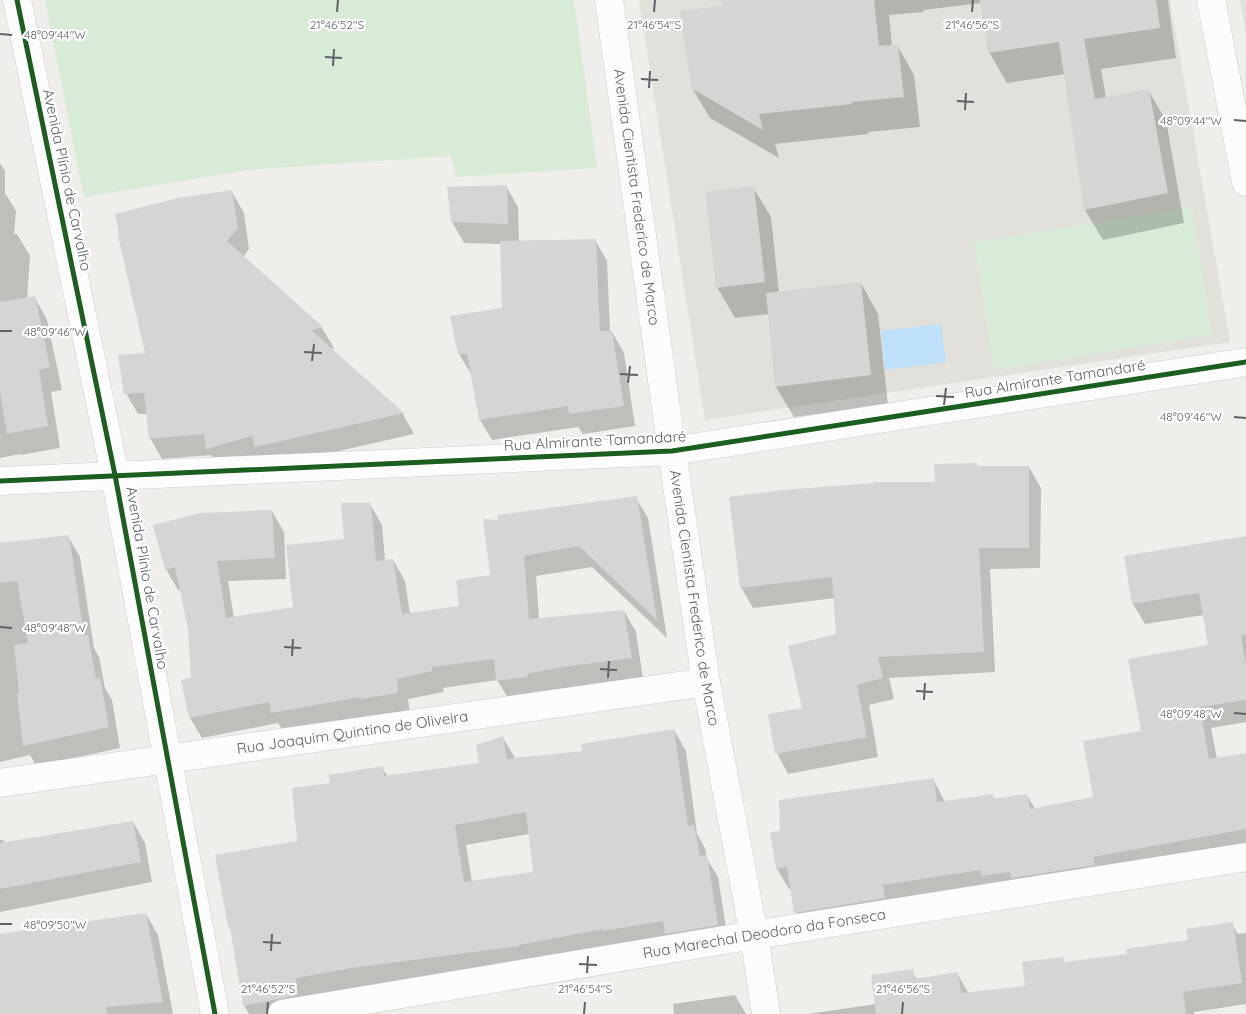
<svg xmlns="http://www.w3.org/2000/svg" width="1246" height="1014" viewBox="0 0 1246 1014" font-family="Quicksand,sans-serif">
  <style>
    .education { fill: #e2e0da }
    .green { fill: #d8ebd6 }
    .water { fill: #bfe0f9 }
    .shadow { fill: #0003; fill-rule: evenodd }
    .building { fill: #d6d5d3; fill-rule: evenodd }
    .lines { fill: none; stroke-linecap: round; stroke-linejoin: round }
    .street-casing { stroke: #cbcccc; stroke-width: 29 }
    .street { stroke: #fdfcfc; stroke-width: 28 }
    .cycleway-casing { stroke: #fff; stroke-width: 8 }
    .cycleway { stroke: #1b5e20; stroke-width: 5 }
    .ticks { fill: none; stroke: #5f6368; stroke-width: 2 }
    .labels { text-anchor: middle; stroke-width: 4.5; stroke-linejoin: round; paint-order: stroke }
    .street-label { font-size: 15px; fill: #5f6368; stroke: #fff }
    .ticks-label { font-size: 12px; text-anchor: middle; fill: #5f6368; stroke: #fff; stroke-width: 4.5; stroke-linejoin: round; paint-order: stroke }
  </style>
  <rect width="100%" height="100%" fill="#efeeea"/>
  <!-- education -->
  <g class="education">
    <path d="M639 0H1170L1230 342 705 420Z"/>
    <path d="M1240 0H1246V35Z"/>
  </g>
  <!-- green -->
  <g class="green">
    <path d="M45 0H574L597 168 456 177 451 156 248 170 84 197Z"/>
    <path d="M1192 207 1212 335 994 370 974 242Z"/>
  </g>
  <!-- water -->
  <path class="water" d="M941 324 946 362 885 370 881 331Z"/>
  <!-- shadow -->
  <g class="shadow">
    <path d="M722 0H1168L1176 58 1101 69 1106 98 1148 90 1166 120 1184 223 1103 240 1085 210 1065 74 1007 83 989 52 982 3 923 10 924 12 889 15 892 46 897 45 914 75 920 127 868 132V134L775 144 779 158 710 118 692 88 722 7Z"/>
    <path d="M0 163 5 171V193L16 211 14 234H17L30 256 27 299 35 298 47 320 62 390 51 392 60 448 21 455 20 454 0 458Z"/>
    <path d="M506 186 518 207 519 242 595 240 607 261 610 332H612L624 353 635 426 583 434 578 427 492 440 480 420 471 374 459 354 504 309 501 244 464 243 452 222Z"/>
    <path d="M753 187 771 217 779 293 861 283 878 314 888 405 794 417 776 387 769 314 735 318 717 287Z"/>
    <path d="M232 192 244 213 249 249 243 257 322 328 334 348 330 349 403 414 414 434 268 467 219 469 211 455 162 459 150 438 148 414H138L126 393Z"/>
    <path d="M976 464 978 467H1029L1041 488 1040 568 990 569 995 672 889 678 894 699 869 705 878 757 788 774 777 753 803 709 838 635 835 598 753 608 741 587 936 483Z"/>
    <path d="M636 498 648 518 667 638 592 567 536 576 539 619 624 611 636 632 643 679 510 701 497 680 443 688 444 692 408 699 410 714 284 733 278 723 202 738 190 718 192 679 189 629 181 589 178 590 166 569 272 511 284 532 286 579 228 581 234 618 294 608 346 541 370 504 382 525 385 561 393 560 405 581 410 614 460 607 491 576 499 522Z"/>
    <path d="M68 536 80 557 94 648 99 657 105 688 112 700 120 748 36 766 30 755 0 762V544Z"/>
    <path d="M1246 541V722L1211 728 1217 759 1246 754V855L808 933 796 912 792 889H789L777 869 781 832 933 779 945 802 992 795 995 800 1027 795 1035 809 1094 798 1142 732 1209 646 1204 615 1145 624 1133 604Z"/>
    <path d="M674 730 686 751 697 834 705 848 707 859 718 877 729 946 309 1014H249L244 1005 232 931 229 927 299 843 331 784 382 768 388 777 481 764 503 738 515 758 584 752ZM529 834 534 873 472 882 466 845Z"/>
    <path d="M133 822 145 843 152 882 0 912V840H3L5 843Z"/>
    <path d="M146 914 158 935 173 1014H0V935Z"/>
    <path d="M1232 924 1238 934 1246 933V1004L1194 1012V1014H808L876 1004 912 971 917 980 957 973 969 994 1026 987 1062 958 1065 963 1129 955 1189 941Z"/>
    <path d="M735 995 746 1014H674L673 1004Z"/>
  </g>
  <!-- building -->
  <g class="building">
    <path d="M720 0H874L879 46 898 44 904 97 851 102 852 104 759 114 763 130 691 88 680 11 721 6Z"/>
    <path d="M980 0H1156L1160 28 1084 39 1095 99 1149 89 1168 193 1084 210 1059 42 988 53Z"/>
    <path d="M507 185 508 224 451 222 447 187Z"/>
    <path d="M754 186 765 282 716 288 705 192Z"/>
    <path d="M232 190 238 228 227 241 323 327 311 330 404 413 255 447 252 436 206 449 204 434 149 439 144 393 124 394 118 355 145 353 118 236 119 235 115 214 178 198Z"/>
    <path d="M596 239 600 331H612L624 406 569 414 568 406 479 420 467 354H458L450 316 502 308 500 241Z"/>
    <path d="M861 282 871 375 775 387 766 293Z"/>
    <path d="M35 296 50 367 39 370 48 426 7 434 0 392V302Z"/>
    <path d="M977 463V466H1029V548H979L984 652 878 657 883 678 857 685 867 737 775 754 768 714 802 708 788 646 836 634 832 577 740 588 729 497 782 490 874 483V482H935L934 464Z"/>
    <path d="M637 496 657 620 579 546 524 556 529 619 624 610 632 658 563 667 527 674 528 677 496 681 494 659 432 667V671L397 679 398 693 361 699V697L271 713 269 702 189 718 181 680 191 678 188 629 175 567 165 570 153 525 200 513 272 510 275 558 217 561 226 618 293 607 286 545 344 539 341 503H371L376 561 393 559 402 614 459 606 456 580 490 575 483 519 498 520 497 515Z"/>
    <path d="M69 535 84 635H88L96 679 100 678 109 727 23 746 17 693H19L14 645 28 643 17 581 0 583V543Z"/>
    <path d="M1246 536V634L1241 635 1246 667V700L1200 707 1209 759 1246 753V829L1093 857 1095 865 1011 878 1010 872 981 876 980 870 883 885 885 898 794 913 787 867 776 869 770 832 780 831 779 800 934 778 937 802 993 794V799L1027 794 1030 809 1093 797 1083 741 1141 731 1128 659 1208 645 1199 593 1132 604 1124 556Z"/>
    <path d="M674 729 688 826 694 825 700 856 707 855 718 925 665 934 663 921 603 931V929L519 945V946L352 968 296 978 298 995 243 1006 230 927H228L215 855 297 841 292 788 330 783 328 775 383 766 384 776 479 763 476 745 503 736 507 759 582 751 581 744ZM526 812 533 872 464 882 455 825Z"/>
    <path d="M133 821 141 862 0 889V843Z"/>
    <path d="M146 913 163 1002 106 1007 107 1014H0V934Z"/>
    <path d="M1233 922 1242 983 1183 992 1186 1014H876L871 975 913 969 914 979 958 972 961 993 1025 986 1022 962 1063 957 1064 962 1127 954 1126 949 1188 940 1186 929Z"/>
  </g>
  <g class="lines">
    <!-- street casing -->
    <g class="street-casing">
      <g id="street">
        <path d="M17 0 115 475 215 1014"/>
        <path id="s1" d="M609 0 672 451 706 682 754 935 766 1014"/>
        <path d="M1211 0 1246 182"/>
        <path d="M0 481 672 451 1246 362"/>
        <path id="s2" d="M0 783 706 682"/>
        <path id="s3" d="M282 1014 754 935 1246 857"/>
      </g>
    </g>
    <!-- street -->
    <use href="#street" class="street"/>
    <!-- cycleway casing -->
    <g class="cycleway-casing">
      <g id="cycleway">
        <path d="M17 0 115 475 215 1014"/>
        <path d="M0 481 672 451 1246 362"/>
      </g>
    </g>
    <!-- cycleway -->
    <use href="#cycleway" class="cycleway"/>
  </g>
  <!-- ticks -->
  <path class="ticks" d="M337 12 338 0M654 12 655 0M972 12 973 0M0 34 12 35M325 57 342 58M333 66 334 49M641 79 658 80M649 88 650 71M957 101 974 102M965 110 966 93M1234 120 1246 121M0 331H12M304 352 322 353M312 361 314 344M620 374 638 375M628 383 630 366M936 396 954 397M944 405 946 388M1234 417 1246 418M0 627 12 628M284 647 301 648M292 656 293 639M600 669 617 670M608 678 609 661M916 691 933 692M924 700 925 683M1234 713 1246 714M0 924H12M263 942 281 943M271 951 272 934M579 964 597 965M587 973 588 956M267 1014 268 1002M584 1014 585 1002M902 1014 903 1002"/>
  <g class="labels">
    <!-- street labels -->
    <g class="street-label">
      <text transform="translate(67 180) rotate(78)" y="5">Avenida Plínio de Carvalho</text>
      <text dy="5" stroke="none"><textPath href="#s1" startOffset="199">Avenida Cientista Frederico de Marco</textPath></text>
      <text transform="translate(1055 379) rotate(-9)" y="5">Rua Almirante Tamandaré</text>
      <text transform="translate(595 441) rotate(-3)" y="5">Rua Almirante Tamandaré</text>
      <text transform="translate(147 578) rotate(80)" y="5">Avenida Plínio de Carvalho</text>
      <text dy="5" stroke="none"><textPath href="#s1" startOffset="604">Avenida Cientista Frederico de Marco</textPath></text>
      <text dy="5" stroke="none"><textPath href="#s2" startOffset="356">Rua Joaquim Quintino de Oliveira</textPath></text>
      <text dy="5" stroke="none"><textPath href="#s3" startOffset="489">Rua Marechal Deodoro da Fonseca</textPath></text>
    </g>
  </g>
  <g class="ticks-label">
    <text x="337" y="29">21°46'52"S</text>
    <text x="654" y="29">21°46'54"S</text>
    <text x="972" y="29">21°46'56"S</text>
    <text x="55" y="39">48°09'44"W</text>
    <text x="1191" y="125">48°09'44"W</text>
    <text x="55" y="336">48°09'46"W</text>
    <text x="1191" y="421">48°09'46"W</text>
    <text x="55" y="632">48°09'48"W</text>
    <text x="1191" y="718">48°09'48"W</text>
    <text x="55" y="929">48°09'50"W</text>
    <text x="268" y="993">21°46'52"S</text>
    <text x="585" y="993">21°46'54"S</text>
    <text x="903" y="993">21°46'56"S</text>
  </g>
</svg>
